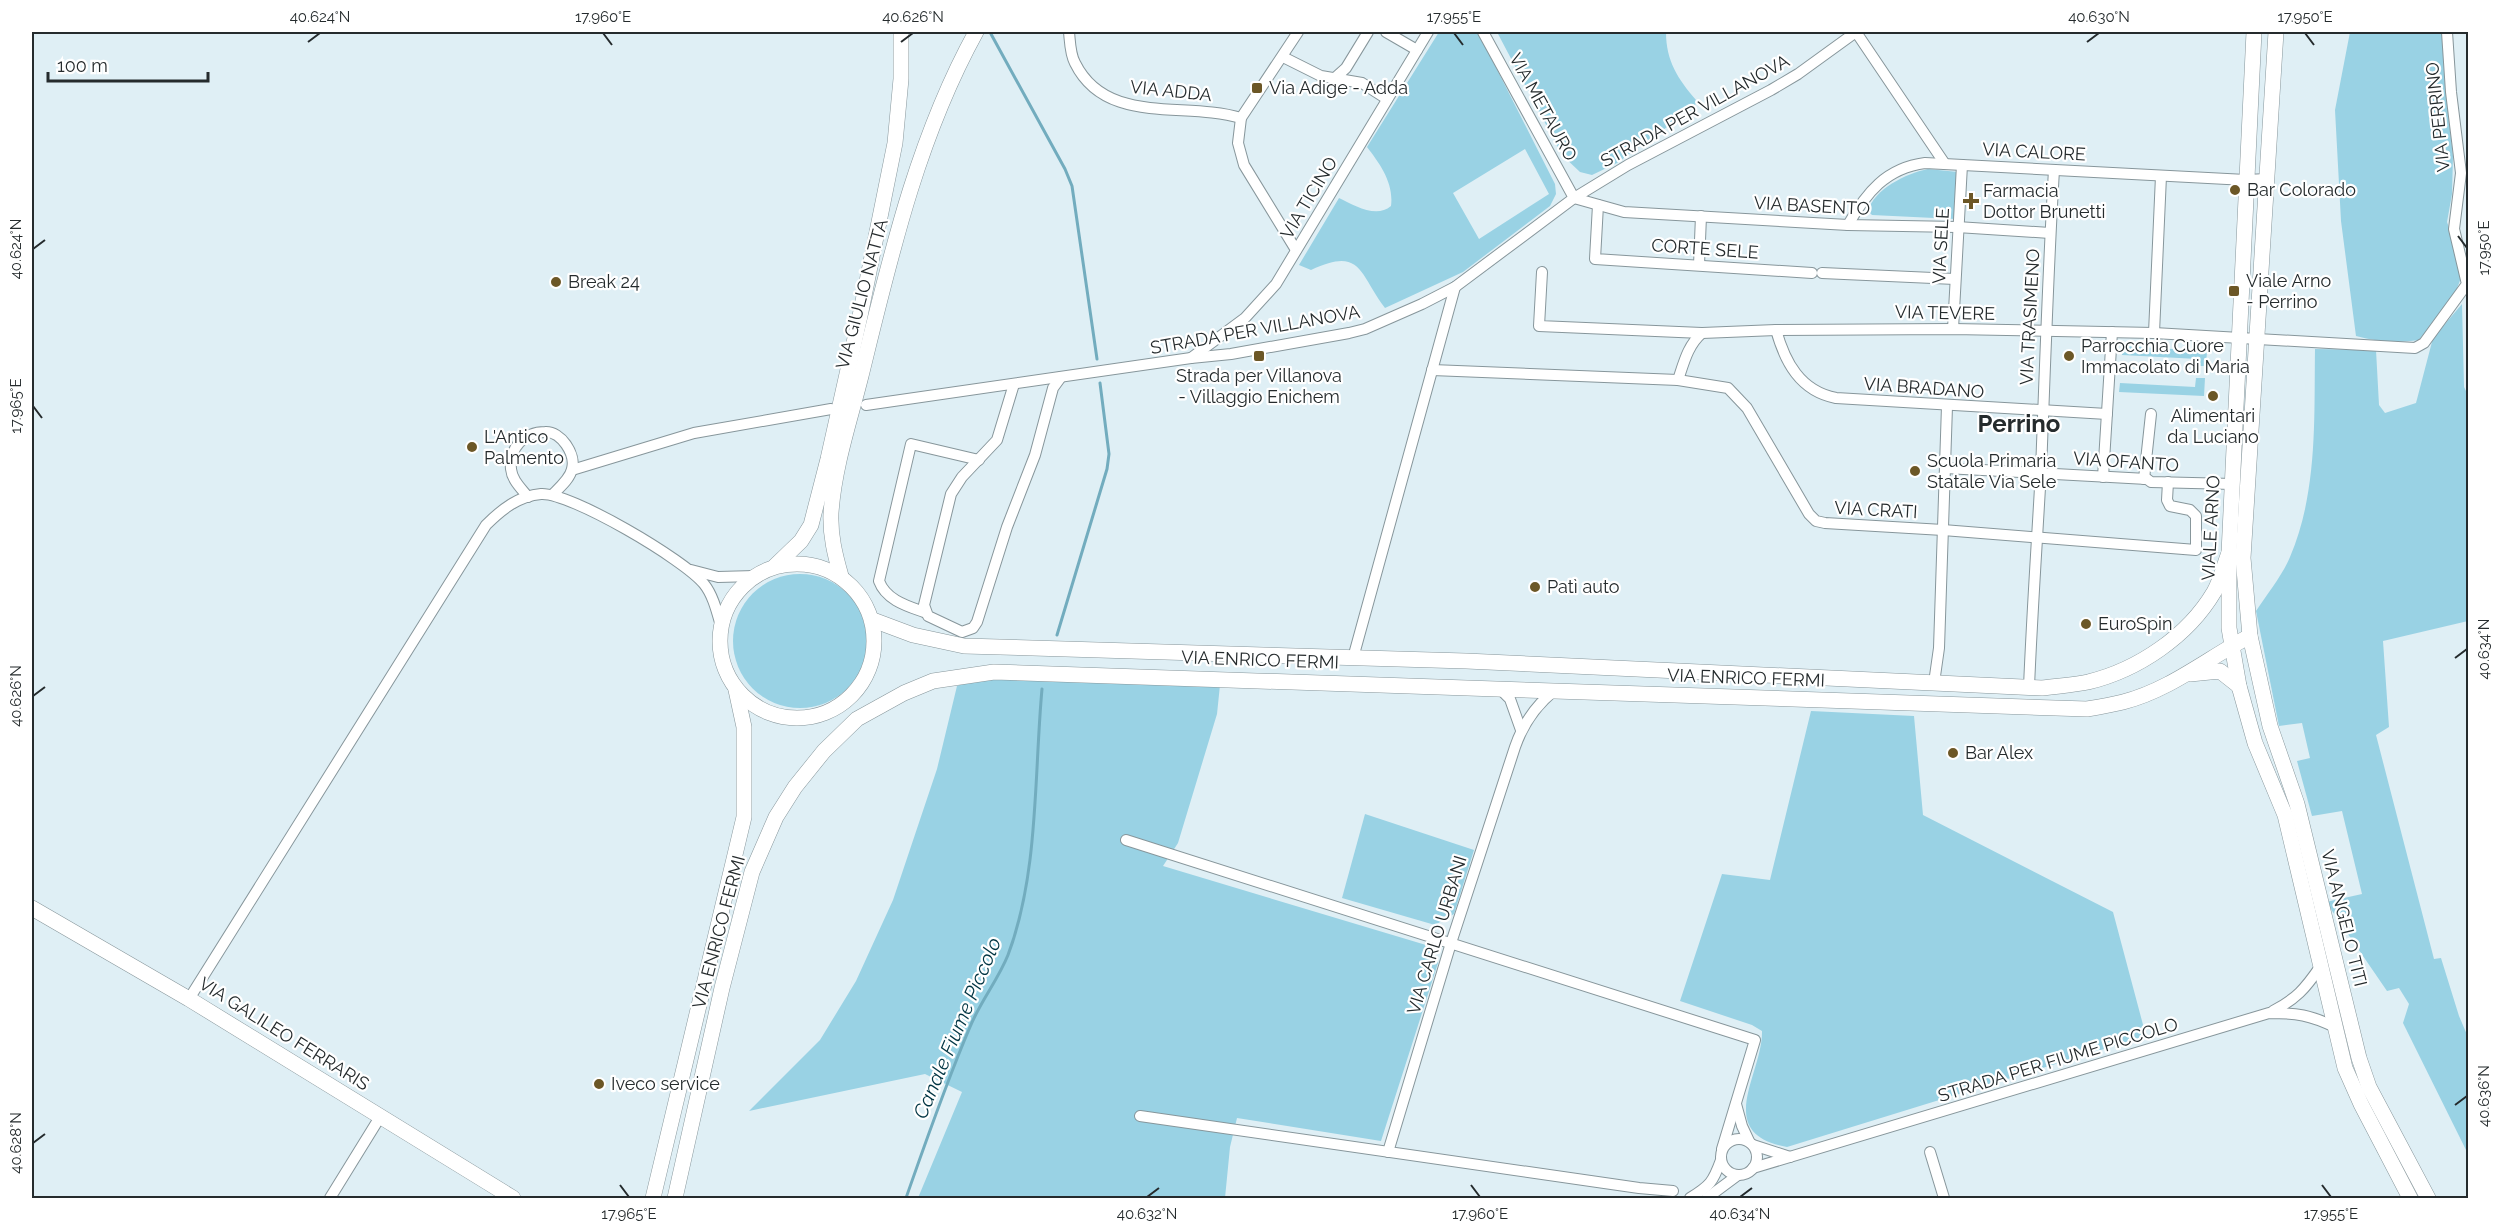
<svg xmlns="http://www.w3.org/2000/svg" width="2500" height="1230" viewBox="0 0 2500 1230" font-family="Raleway,sans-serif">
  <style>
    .green { fill: #99d2e4; fill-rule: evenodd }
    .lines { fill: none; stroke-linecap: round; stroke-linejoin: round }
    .stream { stroke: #72acbe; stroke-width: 3 }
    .street-casing { stroke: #87969b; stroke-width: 12 }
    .secondary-casing { stroke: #87969b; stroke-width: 16 }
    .street { stroke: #fff; stroke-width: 10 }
    .secondary { stroke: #fff; stroke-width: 15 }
    .ticks { fill: none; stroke: #252b2d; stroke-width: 2 }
    .poi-dot { fill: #6c5726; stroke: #fff; stroke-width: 2 }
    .labels { text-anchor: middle; stroke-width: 4.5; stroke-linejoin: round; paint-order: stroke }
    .poi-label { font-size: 18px; fill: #252b2d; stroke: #fff; text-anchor: start }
    .street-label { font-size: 18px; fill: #252b2d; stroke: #fff }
    .water-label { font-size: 20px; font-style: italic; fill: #003543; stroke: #fff }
    .district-label { font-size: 24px; font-weight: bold; fill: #252b2d; stroke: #fff }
    .neatline { fill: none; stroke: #252b2d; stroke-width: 2 }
    .ticks-label { font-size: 15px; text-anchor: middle; fill: #252b2d }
  </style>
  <rect width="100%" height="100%" fill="#dfeff5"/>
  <!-- green -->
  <g class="green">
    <path d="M1439 32H1478L1555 184 1556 194 1550 206 1463 272 1385 308C1359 274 1362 246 1311 270L1299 265 1339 198C1354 205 1376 219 1391 206 1394 183 1380 164 1367 147ZM1525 149 1549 194 1479 239 1453 193Z"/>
    <path d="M1497 32H1666C1666 61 1678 79 1696 100L1695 107 1617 163 1592 175 1580 172 1562 155Z"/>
    <path d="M2350 32H2443L2444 75 2453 156 2452 194 2447 222 2454 242 2461 278 2454 296 2419 340C2396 343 2378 342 2356 336L2341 221 2335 110Z"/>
    <path d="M1928 169 1958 172 1955 219 1872 215 1868 211C1874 189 1907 173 1928 169Z"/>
    <path d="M2462 304 2464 387 2468 395V621L2383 641 2389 727 2376 735 2434 959 2441 958 2459 1016 2468 1037V1154L2403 1023 2409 1004 2399 988 2387 991 2326 902 2362 894 2342 811 2312 816 2297 761 2310 758 2302 723 2279 726 2256 611C2267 594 2282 576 2290 557 2318 491 2314 419 2315 349L2376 350 2379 405 2385 413 2416 403 2433 338Z"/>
    <path d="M2122 346 2207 351 2206 366H2198V359L2122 355Z"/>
    <path d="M2196 378H2205L2204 396 2119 392 2120 383 2195 387Z"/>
    <circle cx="800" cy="641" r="67"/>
    <path d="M1018 679 1220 685 1217 714 1178 843 1163 866 1426 945 1438 963 1381 1141 1237 1118 1230 1147 1225 1198H918L962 1092 925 1074 749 1111 820 1040 856 981 893 900 937 769 957 686 974 680Z"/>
    <path d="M1811 711 1914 716 1923 815 2113 912 2146 1036 1787 1147C1712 1133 1763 1074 1762 1031L1752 1025 1680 1001 1722 874 1770 880Z"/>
    <path d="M1365 814 1474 850 1454 914 1435 925 1342 898Z"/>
  </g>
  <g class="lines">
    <!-- stream -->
    <g class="stream">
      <path d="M991 34 1065 169 1072 186 1097 359"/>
      <path d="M1057 635 1107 469 1109 454 1100 383"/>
      <path d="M906 1198C926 1141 946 1083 970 1027 980 1002 998 980 1008 955 1039 873 1034 775 1042 689"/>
    </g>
    <!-- street casing -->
    <g class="street-casing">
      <g id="street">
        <path d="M1069 32C1070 41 1070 54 1075 63 1106 126 1184 101 1241 118"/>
        <path d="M1386 32 1417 50"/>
        <path d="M1483 32 1574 198"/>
        <path d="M1856 32 1945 164"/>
        <path d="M1283 57 1321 76 1362 83 1387 99"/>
        <path d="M1336 77 1346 68 1368 32"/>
        <path d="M1574 198 1624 212 1848 225 1957 227 2050 233"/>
        <path d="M1598 205 1595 259 1812 273"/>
        <path d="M1848 225C1866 193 1886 168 1925 163L2246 180 2267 179"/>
        <path d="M1296 250 1244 165 1238 143 1241 118 1298 32"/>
        <path d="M1699 265 1701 216"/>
        <path d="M1542 272 1539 326 1702 333"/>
        <path d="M1822 273 1955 279"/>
        <path d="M1953 329 1962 165"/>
        <path d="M1776 330C1785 362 1800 391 1836 398L2107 414"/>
        <path d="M2154 333 2161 176"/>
        <path d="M1191 358 1245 318 1276 284 1428 32"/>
        <path d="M1432 370 1678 380 1728 388 1747 408 1809 514 1816 521 1825 523 1943 530 2196 550V516L2190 510 2170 506 2167 500 2168 482"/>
        <path d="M1678 380C1684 362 1688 345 1702 333L1776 330 1953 329 2154 333 2415 348 2424 343 2467 284 2454 229 2461 173 2451 92 2447 32"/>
        <path d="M1014 384 997 440 962 477 951 494 924 605 928 616 962 632 973 628 977 622 1007 527 1035 455 1053 388 1061 377"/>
        <path d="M866 405 1191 358 1231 354 1349 333 1365 329 1422 304 1455 287 1574 198 1628 165 1771 90 1798 74 1856 32"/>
        <path d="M1945 468 2147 479 2151 482 2233 484"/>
        <path d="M572 470 694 433 831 409"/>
        <path d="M2103 477 2112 332"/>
        <path d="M2144 479 2151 414"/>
        <path d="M528 497C521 488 512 480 511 469 509 448 524 432 545 432 561 431 576 454 572 469 570 479 559 488 552 495"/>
        <path d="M691 570 718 577 755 576"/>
        <path d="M924 612C907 606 886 600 879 581L911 444 979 460"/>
        <path d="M1353 658 1455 287"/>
        <path d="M1934 683 1939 648 1947 406"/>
        <path d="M2029 687C2032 614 2037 542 2041 470 2045 370 2048 270 2054 170"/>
        <path d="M1499 688 1510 699 1521 730"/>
        <path d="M1126 840 1755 1040 1722 1149"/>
        <path d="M189 999 486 525C501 510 518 496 541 494 570 492 685 560 704 584 713 595 717 612 721 626"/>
        <path d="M2273 1011C2296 999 2305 989 2320 967"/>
        <path d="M1736 1104 1742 1126 1749 1141"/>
        <path d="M1140 1116 1639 1188 1673 1191"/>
        <circle cx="1739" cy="1157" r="18"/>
        <path d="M1753 1145 1790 1157"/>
        <path d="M1388 1152 1451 943 1515 747C1523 724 1536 705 1555 690"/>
        <path d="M1930 1152 1944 1198"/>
        <path d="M1753 1168 2269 1013C2297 1013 2310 1015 2335 1027"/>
        <path d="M330 1198 380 1117"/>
        <path d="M1690 1198C1710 1186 1713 1182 1721 1160"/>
        <path d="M1707 1198 1738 1175"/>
      </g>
    </g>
    <!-- secondary casing -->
    <g class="secondary-casing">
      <g id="secondary">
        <path d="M2254 32 2229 553V628L2239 686 2255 743 2285 815 2345 1068 2361 1104 2410 1198"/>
        <path d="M2276 32 2243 558 2250 636 2270 726 2297 804 2359 1058 2369 1087 2428 1198"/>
        <circle cx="797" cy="641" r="77"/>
        <path d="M775 566 801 541 811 525 828 459 860 316 895 143 901 79V32"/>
        <path d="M841 576C835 555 830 535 831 513 834 467 850 420 861 376 890 258 917 139 976 32"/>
        <path d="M873 620 913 635 964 646 1466 661 2042 688C2057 686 2074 685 2088 682 2138 670 2188 636 2214 592 2221 580 2224 565 2229 553"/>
        <path d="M2190 674 2220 671 2239 686"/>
        <path d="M32 908 189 999 513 1198"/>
        <path d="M653 1198 744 817V727L736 690"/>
        <path d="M675 1198 722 988 752 872 776 817 795 787 824 751 857 719 904 693 933 681 994 672 2087 709C2099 707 2111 705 2123 702 2170 690 2208 658 2250 636"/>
      </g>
    </g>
    <!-- street -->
    <use href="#street" class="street"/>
    <!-- secondary -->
    <use href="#secondary" class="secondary"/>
  </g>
  <!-- ticks -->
  <path class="ticks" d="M603 33 612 45M1454 33 1463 45M2305 33 2314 45M308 42 320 33M901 42 913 33M2087 42 2099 33M2458 236 2467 248M33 249 45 240M33 406 42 418M2455 658 2467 649M33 696 45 687M2455 1105 2467 1096M33 1143 45 1134M620 1185 629 1197M1471 1185 1480 1197M2322 1185 2331 1197M1147 1197 1159 1188M1740 1197 1752 1188"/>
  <!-- markers -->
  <g class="poi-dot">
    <rect x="1251" y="82" width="12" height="12" rx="3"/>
    <circle cx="2235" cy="190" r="6"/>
    <path d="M1968 192h6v6h6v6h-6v6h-6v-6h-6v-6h6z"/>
    <circle cx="556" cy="282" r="6"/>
    <rect x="2228" y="285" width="12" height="12" rx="3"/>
    <rect x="1253" y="350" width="12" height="12" rx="3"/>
    <circle cx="2069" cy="356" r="6"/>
    <circle cx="2213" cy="396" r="6"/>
    <circle cx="472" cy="447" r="6"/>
    <circle cx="1915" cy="471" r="6"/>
    <circle cx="1535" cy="587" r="6"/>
    <circle cx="2086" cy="624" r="6"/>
    <circle cx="1953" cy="753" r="6"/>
    <circle cx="599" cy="1084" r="6"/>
  </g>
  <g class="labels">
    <!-- poi labels -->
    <g class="poi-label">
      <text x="1269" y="94">Via Adige - Adda</text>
      <text x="2247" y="196">Bar Colorado</text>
      <text x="1983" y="197">Farmacia<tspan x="1983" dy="21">Dottor Brunetti</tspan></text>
      <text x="2246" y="287">Viale Arno<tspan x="2246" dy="21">- Perrino</tspan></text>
      <text x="568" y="288">Break 24</text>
      <text x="2081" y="352">Parrocchia Cuore<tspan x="2081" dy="21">Immacolato di Maria</tspan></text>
      <text x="1259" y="382" text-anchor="middle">Strada per Villanova<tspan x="1259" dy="21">- Villaggio Enichem</tspan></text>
      <text x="2213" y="422" text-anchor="middle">Alimentari<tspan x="2213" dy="21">da Luciano</tspan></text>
      <text x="484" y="443">L'Antico<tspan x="484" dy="21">Palmento</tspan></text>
      <text x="1927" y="467">Scuola Primaria<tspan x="1927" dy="21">Statale Via Sele</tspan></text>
      <text x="1547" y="593">Patì auto</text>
      <text x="2098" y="630">EuroSpin</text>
      <text x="1965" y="759">Bar Alex</text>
      <text x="611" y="1090">Iveco service</text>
    </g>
    <!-- street labels -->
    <g class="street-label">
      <text transform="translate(1171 91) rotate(6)" y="6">VIA ADDA</text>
      <text transform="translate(1543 107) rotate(61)" y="6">VIA METAURO</text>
      <text transform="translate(1695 111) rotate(-29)" y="6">STRADA PER VILLANOVA</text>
      <text transform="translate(2438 117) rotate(-96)" y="6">VIA PERRINO</text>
      <text transform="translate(2034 152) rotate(3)" y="6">VIA CALORE</text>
      <text transform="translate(1309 198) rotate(-59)" y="6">VIA TICINO</text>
      <text transform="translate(1812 206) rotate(3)" y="6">VIA BASENTO</text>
      <text transform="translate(1941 246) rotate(-87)" y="6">VIA SELE</text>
      <text transform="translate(1705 249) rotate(4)" y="6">CORTE SELE</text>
      <text transform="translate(862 294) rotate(-75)" y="6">VIA GIULIO NATTA</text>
      <text transform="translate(1945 313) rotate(1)" y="6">VIA TEVERE</text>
      <text transform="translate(2030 317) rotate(-87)" y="6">VIA TRASIMENO</text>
      <text transform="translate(1255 330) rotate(-10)" y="6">STRADA PER VILLANOVA</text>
      <text transform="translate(1924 388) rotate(4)" y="6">VIA BRADANO</text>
      <text transform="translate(2126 462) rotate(4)" y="6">VIA OFANTO</text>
      <text transform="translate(1876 510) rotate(3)" y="6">VIA CRATI</text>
      <text transform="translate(2211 528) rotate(-87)" y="6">VIALE ARNO</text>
      <text transform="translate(1260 660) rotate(2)" y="6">VIA ENRICO FERMI</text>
      <text transform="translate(1746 678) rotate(2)" y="6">VIA ENRICO FERMI</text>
      <text transform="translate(2344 918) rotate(76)" y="6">VIA ANGELO TITI</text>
      <text transform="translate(719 932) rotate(-75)" y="6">VIA ENRICO FERMI</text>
      <text transform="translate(1437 935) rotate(-73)" y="6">VIA CARLO URBANI</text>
      <text transform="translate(284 1034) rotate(32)" y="6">VIA GALILEO FERRARIS</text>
      <text transform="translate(2058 1060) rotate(-17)" y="6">STRADA PER FIUME PICCOLO</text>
    </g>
    <!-- water labels -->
    <g class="water-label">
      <text transform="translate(957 1028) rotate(-67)" y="7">Canale Fiume Piccolo</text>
    </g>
    <!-- district labels -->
    <g class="district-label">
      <text x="2019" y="432">Perrino</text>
    </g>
  </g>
  <!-- border -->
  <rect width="2500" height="1230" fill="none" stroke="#ffffff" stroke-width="66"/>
  <!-- scale -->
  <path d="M48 72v9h160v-9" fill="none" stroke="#252b2d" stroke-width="3"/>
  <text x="57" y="72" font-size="18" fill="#252b2d" stroke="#ffffff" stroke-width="4.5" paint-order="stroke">100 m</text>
  <rect x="33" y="33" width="2434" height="1164" class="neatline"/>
  <g class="ticks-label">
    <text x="320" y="22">40.624°N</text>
    <text x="603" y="22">17.960°E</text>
    <text x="913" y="22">40.626°N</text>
    <text x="1454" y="22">17.955°E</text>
    <text x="2099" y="22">40.630°N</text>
    <text x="2305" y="22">17.950°E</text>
    <text transform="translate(2484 248) rotate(-90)" y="5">17.950°E</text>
    <text transform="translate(16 249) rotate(-90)" y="5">40.624°N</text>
    <text transform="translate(16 406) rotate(-90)" y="5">17.965°E</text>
    <text transform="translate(2484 649) rotate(-90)" y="5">40.634°N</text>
    <text transform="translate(16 696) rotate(-90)" y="5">40.626°N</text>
    <text transform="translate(2484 1096) rotate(-90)" y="5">40.636°N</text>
    <text transform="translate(16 1143) rotate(-90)" y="5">40.628°N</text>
    <text x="629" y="1219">17.965°E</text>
    <text x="1147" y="1219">40.632°N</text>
    <text x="1480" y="1219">17.960°E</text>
    <text x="1740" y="1219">40.634°N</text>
    <text x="2331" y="1219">17.955°E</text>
  </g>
</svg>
